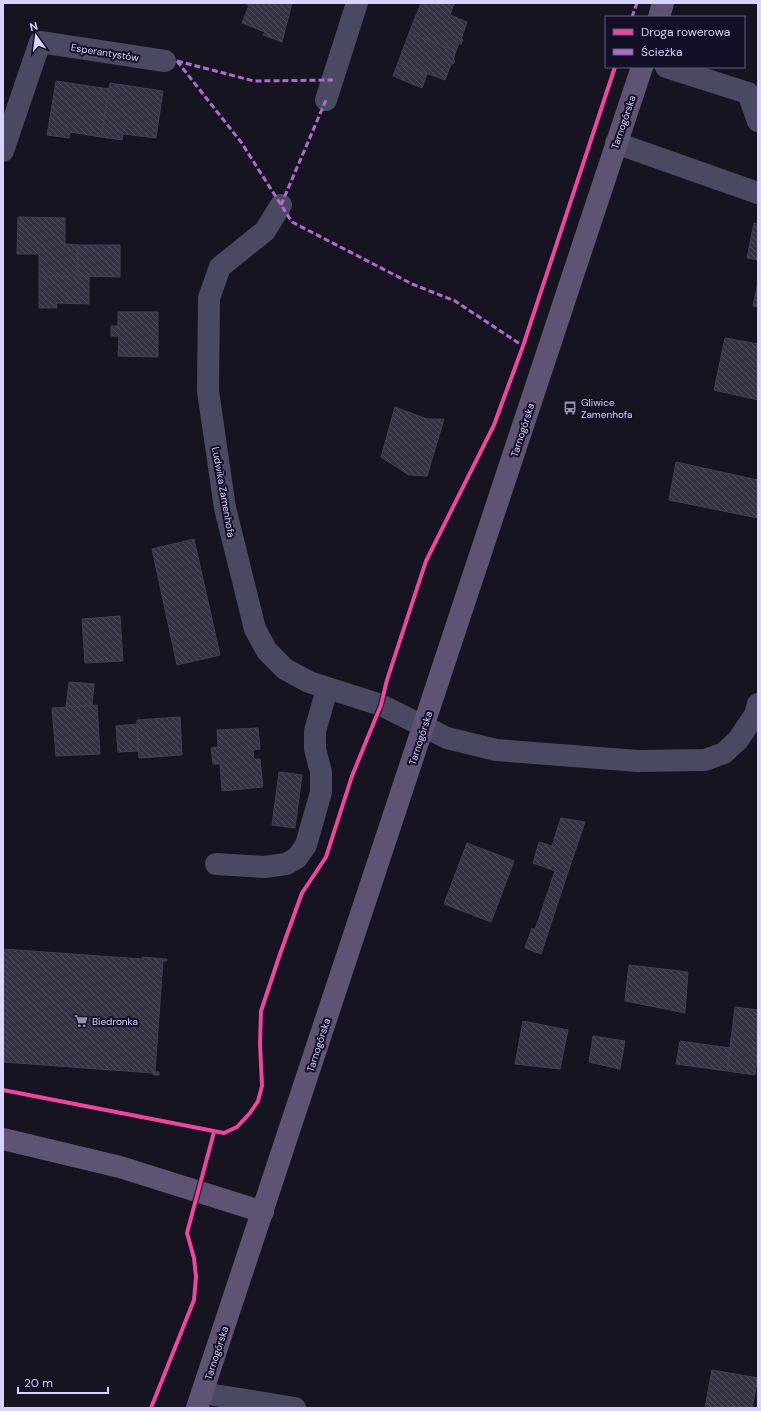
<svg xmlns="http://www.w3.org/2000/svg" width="761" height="1411" viewBox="0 0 761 1411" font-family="'DM Sans',sans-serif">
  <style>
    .building { fill: url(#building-back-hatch); stroke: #433f54 }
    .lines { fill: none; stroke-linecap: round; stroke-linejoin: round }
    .minor { stroke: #4a4962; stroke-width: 22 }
    .major { stroke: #5e5373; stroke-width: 22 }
    .quiet { stroke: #b06ccc; stroke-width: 3; stroke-dasharray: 6 3; stroke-linecap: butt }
    .cycleway-casing { stroke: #130f26; stroke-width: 6 }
    .cycleway { stroke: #ed469a; stroke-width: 4 }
    .labels { text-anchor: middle; stroke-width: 4; stroke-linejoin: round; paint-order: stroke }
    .street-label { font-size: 10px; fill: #d9d4ff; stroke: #130f26 }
    .poi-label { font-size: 10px; fill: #d9d4ff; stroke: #130f26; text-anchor: start }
  </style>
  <defs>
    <pattern id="building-back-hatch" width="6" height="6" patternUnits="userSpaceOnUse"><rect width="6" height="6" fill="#343243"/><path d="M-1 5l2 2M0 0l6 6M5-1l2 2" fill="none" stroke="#514f5f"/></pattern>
  </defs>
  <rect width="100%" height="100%" fill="#161421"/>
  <!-- building -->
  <g class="building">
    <path d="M244 3H292L282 42 263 35 265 32 242 23 249 5Z"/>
    <path d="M421 3H454L450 15 467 22 461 39 463 40 461 44 459 43 456 51 409 33Z"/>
    <path d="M409 33 456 51 453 60 455 61 453 64H451L445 80 398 63Z"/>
    <path d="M398 63 427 74 422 88 393 76Z"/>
    <path d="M56 81 109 89 101 137 70 132 69 138 47 135Z"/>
    <path d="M110 83 163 91 156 138 123 134 122 140 101 137Z"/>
    <path d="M18 217 65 218V244L78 245 77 276 39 277V254H17Z"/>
    <path d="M754 223 758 224V260L747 258Z"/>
    <path d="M78 245H120V277L77 276Z"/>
    <path d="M89 276V304L56 303 57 308H39V277Z"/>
    <path d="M758 282V307L753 306Z"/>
    <path d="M118 312H158V357L118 356 119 336H111V326H118Z"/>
    <path d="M725 338 758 344V400L714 390Z"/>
    <path d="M395 407 427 419H444L427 476 409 475 381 457Z"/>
    <path d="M676 462 758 480V518L669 500Z"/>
    <path d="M194 539 220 655 177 665 152 549Z"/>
    <path d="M120 616 123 661 85 663 82 619Z"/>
    <path d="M69 682 94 684 92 706 66 707Z"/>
    <path d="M97 705 100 754 56 756 52 708Z"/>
    <path d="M180 717 182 755 139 758 137 720Z"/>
    <path d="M137 724 138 751 118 752 116 726Z"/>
    <path d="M258 728 260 749 253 750 254 759H260L263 787 222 791 220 764H213L211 748 218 747 217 730Z"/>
    <path d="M279 772 302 775 295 828 272 825Z"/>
    <path d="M561 818 585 822 567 875 533 863 539 842 552 846Z"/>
    <path d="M467 843 514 861 491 922 444 904Z"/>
    <path d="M555 871 567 875 541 954 525 948 532 928 535 930Z"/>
    <path d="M3 949 142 959V957L167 959V961H163L155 1072H159V1075H153V1073L3 1062Z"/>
    <path d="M629 965 688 972 685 1013 625 1001Z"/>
    <path d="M735 1007 758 1010V1050L755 1075 727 1071Z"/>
    <path d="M523 1021 568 1030 560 1069 515 1064Z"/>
    <path d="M593 1036 625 1041 620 1069 589 1062Z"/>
    <path d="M680 1041 730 1048 727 1071 676 1064Z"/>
    <path d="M712 1370 758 1378 752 1408H705Z"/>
  </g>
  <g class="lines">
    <!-- minor -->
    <g class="minor">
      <path d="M666 67 748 93 758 121"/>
      <path d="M326 100 357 3"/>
      <path d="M616 143 758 193"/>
      <path d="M3 151 40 42 165 61"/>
      <path d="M281 205 265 231 220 267 209 298 208 391 225 508 255 629 267 651 285 669 309 682 381 705 447 738 496 750 638 761 705 760 724 753 738 740 755 715 758 704"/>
      <path d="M216 864 264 867 286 864 297 858 306 845 321 792V772L315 749V731L327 689"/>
      <path d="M202 1393 295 1408"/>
    </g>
    <!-- major -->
    <g class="major">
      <path d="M659 17 663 3"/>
      <path d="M3 1139 120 1167 263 1212"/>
      <path d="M197 1408 642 67"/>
    </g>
    <!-- quiet -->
    <g class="quiet">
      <path d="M632 17 637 3"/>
      <path d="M177 61 241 142 292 222 412 284 455 301 523 346"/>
      <path d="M177 61 254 81 333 80"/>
      <path d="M281 205 326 100"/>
    </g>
    <!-- cycleway casing -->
    <g class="cycleway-casing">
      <g id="cycleway">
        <path d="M3 1090 224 1133 237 1127 250 1113 258 1101 262 1086 260 1044 261 1011 280 954 302 893 326 857 352 776 381 705 387 680 426 561 494 425 523 346 615 67"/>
        <path d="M151 1408 194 1300 196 1277 194 1258 187 1233 214 1132"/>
      </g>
    </g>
    <!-- cycleway -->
    <use href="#cycleway" class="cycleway"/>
  </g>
  <!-- icons -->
  <defs>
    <g id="bus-bare" transform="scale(1.08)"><path d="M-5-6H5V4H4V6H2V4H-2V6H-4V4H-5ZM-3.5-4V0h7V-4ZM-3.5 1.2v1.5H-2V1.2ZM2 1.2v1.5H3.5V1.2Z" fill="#9591b1" stroke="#130f26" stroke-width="2.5" paint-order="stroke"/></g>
    <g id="supermarket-bare" transform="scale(1.08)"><path d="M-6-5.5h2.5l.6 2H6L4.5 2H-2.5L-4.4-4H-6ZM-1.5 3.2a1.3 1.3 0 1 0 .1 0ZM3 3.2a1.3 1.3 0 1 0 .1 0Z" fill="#9591b1" stroke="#130f26" stroke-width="2.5" paint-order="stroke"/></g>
  </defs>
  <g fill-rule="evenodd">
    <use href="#bus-bare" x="570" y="408"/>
    <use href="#supermarket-bare" x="81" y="1021"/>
  </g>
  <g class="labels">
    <!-- street labels -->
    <g class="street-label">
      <text transform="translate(105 52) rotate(9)" y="4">Esperantystów</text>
      <text transform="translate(623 122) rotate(-71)" y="4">Tarnogórska</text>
      <text transform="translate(522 430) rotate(-72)" y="4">Tarnogórska</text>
      <text transform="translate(224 492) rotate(80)" y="4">Ludwika Zamenhofa</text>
      <text transform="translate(420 738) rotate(-72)" y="4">Tarnogórska</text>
      <text transform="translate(318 1045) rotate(-72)" y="4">Tarnogórska</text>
      <text transform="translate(216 1353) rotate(-72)" y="4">Tarnogórska</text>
    </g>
    <!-- poi labels -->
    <g class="poi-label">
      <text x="581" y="406">Gliwice<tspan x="581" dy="12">Zamenhofa</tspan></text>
      <text x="92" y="1025">Biedronka</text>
    </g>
  </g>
  <!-- border -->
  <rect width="761" height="1411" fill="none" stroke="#d9d4ff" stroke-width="8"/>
  <!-- legend -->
  <rect x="605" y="16" width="140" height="52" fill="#130f26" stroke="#625e7d"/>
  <rect x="613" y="29" width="20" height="6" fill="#ed469a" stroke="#625e7d"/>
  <text x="641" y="36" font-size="12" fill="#d9d4ff">Droga rowerowa</text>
  <rect x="613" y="49" width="20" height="6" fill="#b06ccc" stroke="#625e7d"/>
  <text x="641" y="56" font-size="12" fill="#d9d4ff">Ścieżka</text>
  <!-- north arrow -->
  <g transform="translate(36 36) rotate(346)" stroke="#130f26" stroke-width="3" paint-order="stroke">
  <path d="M0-3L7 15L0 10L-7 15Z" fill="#d9d4ff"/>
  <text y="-6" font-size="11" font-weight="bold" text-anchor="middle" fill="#d9d4ff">N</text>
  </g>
  <!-- scale -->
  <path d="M18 1387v6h90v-6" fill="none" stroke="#d9d4ff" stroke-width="2"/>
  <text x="24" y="1387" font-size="12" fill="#d9d4ff" stroke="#130f26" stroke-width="3" paint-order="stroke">20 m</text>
</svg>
